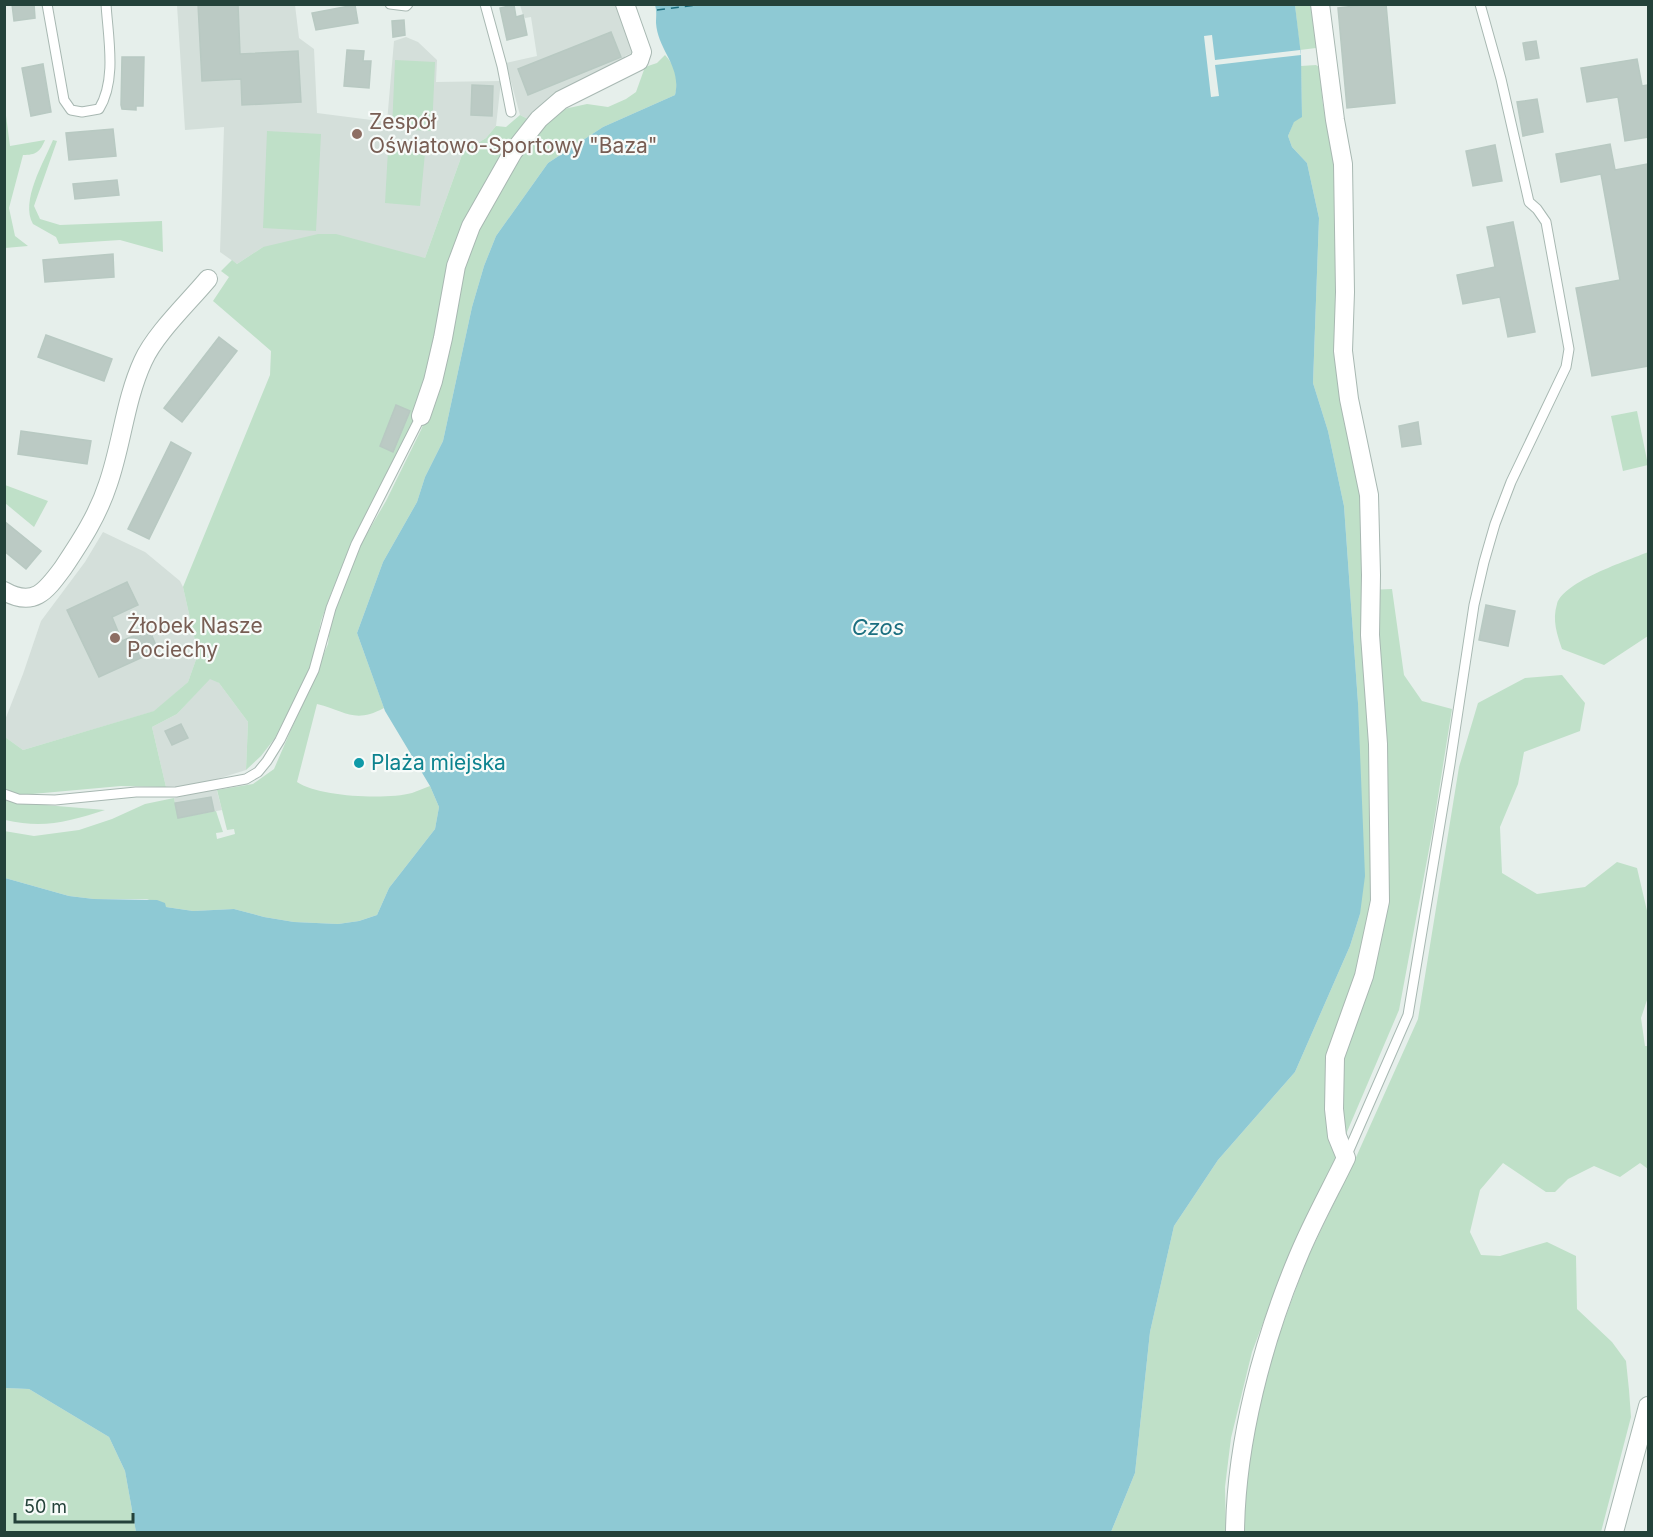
<svg xmlns="http://www.w3.org/2000/svg" width="1653" height="1537" viewBox="0 0 1653 1537" font-family="Inter,sans-serif">
  <style>
    .built { fill: #d4dfda }
    .green { fill: #bfe0c8 }
    .water { fill: #8ec9d4 }
    .pier { fill: #e6efeb }
    .lines { fill: none; stroke-linecap: round; stroke-linejoin: round }
    .ferry { stroke: #1c6f80; stroke-width: 1.5; stroke-dasharray: 8 6; stroke-linecap: butt }
    .building { fill: #bbcac4; stroke: #b8c9c2; stroke-width: 1.5 }
    .service-casing { stroke: #a8b8b2; stroke-width: 11 }
    .minor-casing { stroke: #a8b8b2; stroke-width: 20 }
    .service { stroke: #fff; stroke-width: 9 }
    .minor { stroke: #fff; stroke-width: 18 }
    .education-dot { fill: #8d6e63; stroke: #f7fbf9; stroke-width: 2 }
    .culture-dot { fill: #0f9aa8; stroke: #f7fbf9; stroke-width: 2 }
    .labels { text-anchor: middle; stroke-width: 4.5; stroke-linejoin: round; paint-order: stroke }
    .education-label { font-size: 21px; fill: #785e54; stroke: #f7fbf9; text-anchor: start }
    .culture-label { font-size: 21px; fill: #0d838f; stroke: #f7fbf9; text-anchor: start }
    .water-label { font-size: 22px; font-style: italic; fill: #1c6f80; stroke: #f7fbf9 }
  </style>
  <rect width="100%" height="100%" fill="#e6efeb"/>
  <!-- built -->
  <g class="built">
    <path d="M177 5H295L299 38 314 49 317 113 387 122 394 41 406 37 418 42 437 60 436 82 501 81 496 126 486 138 463 152 425 258 263 247 237 264 220 252 224 127 185 130Z"/>
    <path d="M520 5H619L637 51 625 56V60L532 121 520 115 506 63 537 56 531 17 525 18 523 15Z"/>
    <path d="M103 532 145 552 180 581 183 587 198 654 188 682 155 711 23 750 5 737V720L23 674 41 621 85 562Z"/>
    <path d="M210 678 219 683 248 722 246 770 214 780 222 810 178 818 174 798 177 797 175 786 166 787 152 727 177 714Z"/>
  </g>
  <!-- green -->
  <g class="green">
    <path d="M1295 5H1312L1316 48 1300 50Z"/>
    <path d="M665 55C676 67 679 79 675 95L603 127 548 163 496 236 484 266 472 307 443 441 425 477 417 502 383 562 357 633 384 708C354 724 346 711 317 704L297 782C319 797 386 800 412 793 418 791 424 788 430 786L439 807 435 829 389 888 377 915 359 921 338 924 294 922 264 917 234 909 193 911 166 907 147 899H94L69 896 5 878 4 831 34 836 79 830 112 819 145 804 174 798 178 818 216 811 223 832 216 833 217 839 235 834 234 829 227 830 217 790 253 784 274 769 328 644 331 619 339 595 362 542 386 501 421 430 437 388 456 290 481 220 522 150 554 114 564 109 587 104 608 107 626 99 636 92 645 67 657 63Z"/>
    <path d="M395 60 435 62 432 131 392 129Z"/>
    <path d="M1316 65 1319 67 1323 105 1337 164 1342 397 1362 506 1368 590 1392 589 1404 675 1422 701 1452 709 1433 828 1399 1010 1338 1153 1290 1252 1252 1352 1231 1438 1225 1487 1226 1532H1111L1135 1473 1150 1332 1174 1226 1218 1160 1295 1072 1350 946 1360 914 1358 703 1344 506 1328 431 1313 383 1319 218 1307 163 1292 147 1288 136 1294 121 1302 116 1301 66Z"/>
    <path d="M5 108 10 146 45 140C40 152 36 155 23 155L9 208 15 236 28 246 5 248Z"/>
    <path d="M520 115 532 121 478 199 425 391 411 425 353 543 332 591 321 621 313 662 302 686 275 738 261 756 246 770 248 722 219 683 210 679 177 714 152 727 166 787 121 786 21 795 5 791V737L23 750 154 711 188 682 198 654 183 587 270 375 271 351 213 301 229 277 221 271 232 260 237 264 263 247 318 234H336L425 258 463 152 486 138 496 126 506 127Z"/>
    <path d="M267 131 321 134 316 231 263 228Z"/>
    <path d="M53 140 57 141 34 206 40 219 60 225 162 221 163 252 120 240 59 244 56 237 33 224C20 201 44 162 53 140Z"/>
    <path d="M388 150 425 153 420 206 385 203Z"/>
    <path d="M1637 411 1648 465 1623 471 1611 416Z"/>
    <path d="M5 485 48 501 34 527 5 503Z"/>
    <path d="M1648 552V636L1604 665 1562 649C1557 634 1552 620 1557 604 1564 581 1627 561 1648 552Z"/>
    <path d="M1562 675 1585 703 1580 731 1524 752 1518 784 1500 827 1502 873 1537 894 1585 887 1617 862 1637 868 1648 915 1647 946H1648V997L1641 1018 1645 1046H1648V1169L1640 1163 1620 1177 1594 1166 1568 1179 1555 1192H1546L1503 1163 1480 1190 1470 1232 1481 1255 1500 1256 1547 1242 1576 1256 1577 1309 1612 1342 1626 1361 1629 1390 1631 1417 1601 1532H1243L1244 1489 1250 1440 1271 1357 1306 1261 1353 1164 1418 1019 1459 767 1478 703 1525 678Z"/>
    <path d="M5 799 21 803 105 810C67 822 44 829 5 820Z"/>
    <path d="M5 1388 29 1389 109 1437 125 1471 136 1532H5Z"/>
  </g>
  <!-- water -->
  <path class="water" d="M655 5H1295L1301 55 1302 117 1294 122 1288 136 1292 147 1307 163 1319 218 1313 383 1328 431 1344 506 1358 703 1365 876 1360 914 1350 946 1295 1072 1218 1160 1174 1226 1150 1332 1135 1473 1111 1532H136L125 1471 109 1437 29 1389 5 1388V878L69 896 94 899 157 900 165 903 166 907 193 911 234 909 264 917 294 922 338 924 359 921 377 915 389 888 435 829 439 807 430 786 385 711 357 633 383 562 417 502 425 477 443 441 472 307 484 266 496 236 548 163 603 127 675 95C682 66 658 51 656 23 656 16 657 12 655 5Z"/>
  <!-- pier -->
  <path class="pier" d="M1212 35 1215 60 1300 50 1301 55 1215 65 1219 96 1211 97 1204 36Z"/>
  <g class="lines">
    <!-- ferry -->
    <path class="ferry" d="M657 10 706 4"/>
  </g>
  <!-- building -->
  <g class="building">
    <path d="M12 4H34L35 18 14 21Z"/>
    <path d="M198 4H238L240 54 298 51 301 102 242 105 241 79 202 81Z"/>
    <path d="M1373 4H1386L1395 103 1347 108 1338 8Z"/>
    <path d="M355 5 358 23 316 30 312 13Z"/>
    <path d="M514 5 516 17 523 15 527 35 507 40 500 8Z"/>
    <path d="M404 20 405 35 393 37 392 21Z"/>
    <path d="M611 32 621 57 528 95 518 69Z"/>
    <path d="M1536 41 1539 58 1526 60 1523 43Z"/>
    <path d="M347 50 364 51 363 61H371L369 88 344 86Z"/>
    <path d="M122 57H144L143 106H136V110L122 109 121 105Z"/>
    <path d="M1637 59 1642 86 1648 85V137L1625 141 1618 97 1587 102 1581 68Z"/>
    <path d="M43 64 51 112 31 116 22 68Z"/>
    <path d="M472 85 493 86 492 116 471 115Z"/>
    <path d="M1537 99 1543 132 1523 136 1517 102Z"/>
    <path d="M113 129 116 156 69 160 66 133Z"/>
    <path d="M1610 144 1615 170 1648 164V366L1592 376 1576 288 1620 280 1601 174 1561 182 1556 154Z"/>
    <path d="M1495 145 1502 181 1473 186 1466 151Z"/>
    <path d="M117 180 119 195 75 199 73 184Z"/>
    <path d="M1513 222 1535 332 1508 337 1500 297 1463 304 1457 275 1495 267 1487 227Z"/>
    <path d="M113 254 114 277 45 282 43 260Z"/>
    <path d="M46 335 112 359 104 381 38 357Z"/>
    <path d="M219 337 237 351 182 422 164 408Z"/>
    <path d="M396 405 410 411 393 452 380 446Z"/>
    <path d="M1418 422 1421 444 1402 447 1399 426Z"/>
    <path d="M21 431 91 441 87 464 18 454Z"/>
    <path d="M171 442 191 453 149 539 128 529Z"/>
    <path d="M4 521 41 551 26 569 4 551Z"/>
    <path d="M127 582 138 605 112 617 122 641 149 629 158 650 99 677 67 610Z"/>
    <path d="M1486 605 1515 611 1508 646 1479 640Z"/>
    <path d="M181 724 188 738 172 745 165 731Z"/>
    <path d="M211 797 214 811 178 818 175 803Z"/>
  </g>
  <g class="lines">
    <!-- service casing -->
    <g class="service-casing">
      <g id="service">
        <path d="M47 4 64 100 71 110 82 112 99 109C117 80 108 37 106 4"/>
        <path d="M390 4 406 6 408 4"/>
        <path d="M485 4 502 66 511 112"/>
        <path d="M4 794 18 799 55 800 136 792H176L246 779 258 772 267 761 280 740 314 670 331 608 356 544 421 416"/>
        <path d="M1346 1157 1408 1015 1450 764 1474 605 1484 562 1495 524 1511 482 1566 367 1569 349 1546 222 1537 209 1529 202 1501 79 1480 4"/>
      </g>
    </g>
    <!-- minor casing -->
    <g class="minor-casing">
      <g id="minor">
        <path d="M421 416 433 381 443 338 456 266 471 226 513 152 539 119 561 100 639 61 642 52 625 4"/>
        <path d="M4 591C34 608 46 591 63 568 81 541 98 515 108 484 122 444 125 400 143 361 155 334 188 303 208 279"/>
        <path d="M1235 1532C1236 1442 1263 1340 1298 1257 1312 1223 1330 1191 1346 1158L1337 1136 1334 1109 1335 1057 1364 976 1380 901 1378 744 1370 635 1371 575 1369 495 1349 399 1343 351 1345 292 1343 164 1335 120 1320 4"/>
        <path d="M1614 1532 1648 1406"/>
      </g>
    </g>
    <!-- service -->
    <use href="#service" class="service"/>
    <!-- minor -->
    <use href="#minor" class="minor"/>
  </g>
  <!-- markers -->
  <g class="education-dot">
    <circle cx="357" cy="134" r="6"/>
    <circle cx="115" cy="638" r="6"/>
  </g>
  <circle class="culture-dot" cx="359" cy="763" r="6"/>
  <g class="labels">
    <!-- education labels -->
    <g class="education-label">
      <text x="369" y="129">Zespół<tspan x="369" dy="24">Oświatowo-Sportowy "Baza"</tspan></text>
      <text x="127" y="633">Żłobek Nasze<tspan x="127" dy="24">Pociechy</tspan></text>
    </g>
    <!-- culture labels -->
    <g class="culture-label">
      <text x="371" y="770">Plaża miejska</text>
    </g>
    <!-- water labels -->
    <g class="water-label">
      <text x="878" y="635">Czos</text>
    </g>
  </g>
  <!-- border -->
  <rect width="1653" height="1537" fill="none" stroke="#24423a" stroke-width="12"/>
  <!-- scale -->
  <path d="M15 1513v9h118v-9" fill="none" stroke="#24423a" stroke-width="3"/>
  <text x="24" y="1513" font-size="18" fill="#24423a" stroke="#f7fbf9" stroke-width="4.5" paint-order="stroke">50 m</text>
</svg>
